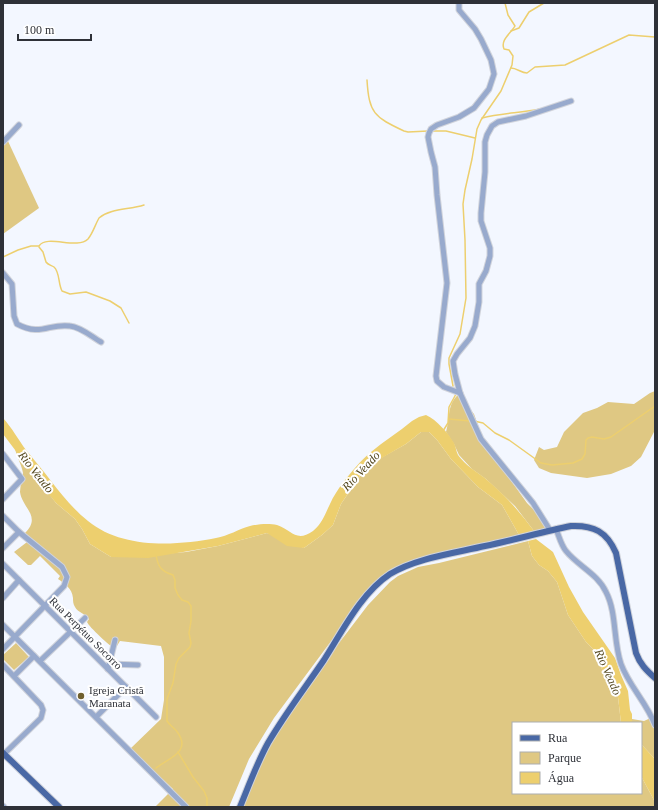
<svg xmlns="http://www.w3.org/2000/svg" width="658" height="810" viewBox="0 0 658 810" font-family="Georgia,serif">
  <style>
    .green { fill: #dfc883 }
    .water { fill: #edcf6e }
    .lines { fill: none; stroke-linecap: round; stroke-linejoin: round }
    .stream { stroke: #edcf6e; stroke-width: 1.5 }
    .minor-casing { stroke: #d0d3db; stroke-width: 7 }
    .major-casing { stroke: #d0d3db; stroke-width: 8 }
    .minor { stroke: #98aacd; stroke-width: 5 }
    .major { stroke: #4968a5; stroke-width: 6 }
    .poi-dot { fill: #70602e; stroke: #fff; stroke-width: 1.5 }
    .labels { text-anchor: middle; stroke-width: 4; stroke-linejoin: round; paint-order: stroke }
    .street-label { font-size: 11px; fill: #2e3138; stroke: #fff }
    .poi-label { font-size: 11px; fill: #2e3138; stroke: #fff; text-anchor: start }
    .water-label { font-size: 12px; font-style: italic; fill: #52461d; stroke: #fff }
  </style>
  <rect width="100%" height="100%" fill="#f3f7ff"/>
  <!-- green -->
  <g class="green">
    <path d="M7 139 39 208 3 234V146Z"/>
    <path d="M655 391V430L641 457 631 466 611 474 587 478 551 473 539 468 534 460 539 447 544 450 557 447 564 432 583 413 597 408 608 402 634 404 650 393Z"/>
    <path d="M458 395 474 414 484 442 509 478 527 503 551 527 534 531 515 506 486 479 472 469 459 455 454 444 446 432C450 419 447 404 458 395Z"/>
    <path d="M421 432H429L437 440 451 459 478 487 502 505 519 535 438 555 418 558 393 569 349 617 274 718 249 759 229 807H155L173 789 130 749 161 719 164 700V657L161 646 120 641 115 649C110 646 89 627 87 622L89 619C85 613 78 613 75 607 73 604 73 601 73 598 72 588 65 584 58 579L60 576 40 556 31 565H28L14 552 31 539 25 533C42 516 22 508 20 492 20 485 23 479 23 473 22 466 17 457 15 449L56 503 75 519 82 529 90 544 111 557H126L186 552 218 546 267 533 304 548 322 535 333 525 341 504 364 470 379 459 406 444Z"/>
    <path d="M528 541 532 556 539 565 548 571 557 582 568 615 586 642 594 650 604 674 618 697 621 723H513V793H641V776L655 802V807H238L248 781 307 685 368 605 390 582 398 576 418 567 439 563Z"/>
    <path d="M16 643 29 657 14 670 3 659V655Z"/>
    <path d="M655 716V759L641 744V723H632V719L644 721Z"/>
  </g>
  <!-- water -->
  <g class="water">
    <path d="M426 415C437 420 448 433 454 443 456 447 456 451 458 455 465 465 477 472 486 479 504 494 520 512 534 531L519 535 502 505 478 487 451 459 437 440 429 432H421L406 444 380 459 364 470 341 504 333 525 322 535 304 548 287 546 267 533 218 546 148 558 111 557 90 544 82 529 75 519 56 503 43 487 3 434V418C12 428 18 439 26 450 34 460 43 470 51 481 62 495 73 509 88 521 122 549 175 546 216 538 228 536 239 529 250 526 258 524 269 523 277 525 292 530 296 543 313 531 322 524 325 514 330 504 333 497 338 489 343 483 350 473 362 459 371 452 384 441 399 432 412 421L419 417Z"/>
    <path d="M536 539 553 552 569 587 583 612 615 658 621 675 628 691 630 710 632 714V723H621L618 697 604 674 594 650 586 642 568 615 557 582 548 571 539 565 532 556 528 541Z"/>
    <path d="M641 744 655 759V802L641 776Z"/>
  </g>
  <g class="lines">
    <!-- stream -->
    <g class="stream">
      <path d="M511 31 519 28 529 12 544 3"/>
      <path d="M511 68C517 68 521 73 527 73L535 67 565 65 629 35 655 37"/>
      <path d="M367 80C369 113 374 117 404 131L408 132 428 131"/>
      <path d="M482 118C501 113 521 113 540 109"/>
      <path d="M432 131H446L475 138"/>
      <path d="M39 247 43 252 46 262C48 265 51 265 54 267 60 272 58 284 62 291L70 294 86 292 110 301 121 308 129 323"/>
      <path d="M3 257 18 250 31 246H39C47 234 77 250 88 239 93 233 95 225 99 218 111 208 129 210 144 205"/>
      <path d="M453 386 449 364V358L460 334 466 298 465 240 463 204 465 190 472 159 477 129 481 120 501 91 512 65 513 56 509 50 504 49C500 40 511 33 515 26L508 15 505 3"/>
      <path d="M449 419 470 421"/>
      <path d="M474 421 483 423 495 433 509 440 541 463 552 465 573 463 582 459 585 454 586 440 588 438 592 437 604 439 611 437 655 406"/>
      <path d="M443 431 448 423 449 407 456 394"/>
      <path d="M156 555C158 567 161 571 173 575L175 580V588L178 595 182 600 188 602 191 606V621L189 633 191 643 190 647 179 658 176 664 173 683 167 699V721C170 726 175 728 178 733 191 752 169 758 156 768"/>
      <path d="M178 752 193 777 204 791 207 798V807"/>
    </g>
    <!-- minor casing -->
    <g class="minor-casing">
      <g id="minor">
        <path d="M459 3V10L475 29 481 39 491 60 494 74 489 89 474 108 459 117 437 125 431 129 429 133 428 137 431 152 435 167 437 195 447 283 436 376 437 381 444 387 460 393 481 439 533 503 550 530"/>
        <path d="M3 142 19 125"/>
        <path d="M3 273 12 284 14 316 17 324C41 337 49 323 70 326 81 327 92 337 101 342"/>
        <path d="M460 393 455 374 453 361 457 354 470 338 475 326 479 302V284L486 271 490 256V248L481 221V213L485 172V142L487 135 492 126 498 122 526 116 571 101"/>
        <path d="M3 454 22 479 3 499"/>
        <path d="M3 516 19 532 62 567 67 577 64 586 3 649"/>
        <path d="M556 529C559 536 561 545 566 551 578 566 598 574 606 592 617 613 613 641 621 664 629 686 647 703 655 725"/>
        <path d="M3 548 19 532"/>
        <path d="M3 564 156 717"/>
        <path d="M3 598 19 580"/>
        <path d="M3 625 186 807"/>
        <path d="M40 661 85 618"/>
        <path d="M110 664 138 665"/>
        <path d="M3 665 41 705 43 710 41 718 3 755"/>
        <path d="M108 669 115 640"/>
        <path d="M14 676 34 656"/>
        <path d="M96 717 126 687"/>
        <path d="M3 806 4 807"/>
      </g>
    </g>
    <!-- major casing -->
    <g class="major-casing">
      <g id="major">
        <path d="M3 753 59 807"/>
        <path d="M240 807C249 785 257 763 268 743 285 714 305 688 324 660 342 632 361 593 390 574 416 558 455 553 485 546 514 540 542 532 571 526 594 525 607 532 616 553L636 653C640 664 646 670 655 678"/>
      </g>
    </g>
    <!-- minor -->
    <use href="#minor" class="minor"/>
    <!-- major -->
    <use href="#major" class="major"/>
  </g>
  <!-- markers -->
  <circle class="poi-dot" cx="81" cy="696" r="4"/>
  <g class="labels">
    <!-- street labels -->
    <g class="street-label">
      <text transform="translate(86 633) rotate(45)" y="4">Rua Perpétuo Socorro</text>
    </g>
    <!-- poi labels -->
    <g class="poi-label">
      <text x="89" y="694">Igreja Cristã<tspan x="89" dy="13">Maranata</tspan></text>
    </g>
    <!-- water labels -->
    <g class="water-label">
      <text transform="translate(361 471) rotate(-47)" y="4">Rio Veado</text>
      <text transform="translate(36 472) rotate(52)" y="4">Rio Veado</text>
      <text transform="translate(608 672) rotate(66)" y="4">Rio Veado</text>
    </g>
  </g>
  <!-- border -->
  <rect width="658" height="810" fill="none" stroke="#2e3138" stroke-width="8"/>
  <!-- legend -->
  <rect x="512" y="722" width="130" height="72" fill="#ffffff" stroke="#abadaf"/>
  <rect x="520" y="735" width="20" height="6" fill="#4968a5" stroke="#abadaf"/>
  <text x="548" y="742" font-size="12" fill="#2e3138">Rua</text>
  <rect x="520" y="752" width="20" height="12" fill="#dfc883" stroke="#abadaf"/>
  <text x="548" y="762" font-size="12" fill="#2e3138">Parque</text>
  <rect x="520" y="772" width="20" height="12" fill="#edcf6e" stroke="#abadaf"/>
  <text x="548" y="782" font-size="12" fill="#2e3138">Água</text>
  <!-- scale -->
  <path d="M18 34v6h73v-6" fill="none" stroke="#2e3138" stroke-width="2"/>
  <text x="24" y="34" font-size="12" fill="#2e3138" stroke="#ffffff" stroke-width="3" paint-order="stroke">100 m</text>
</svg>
